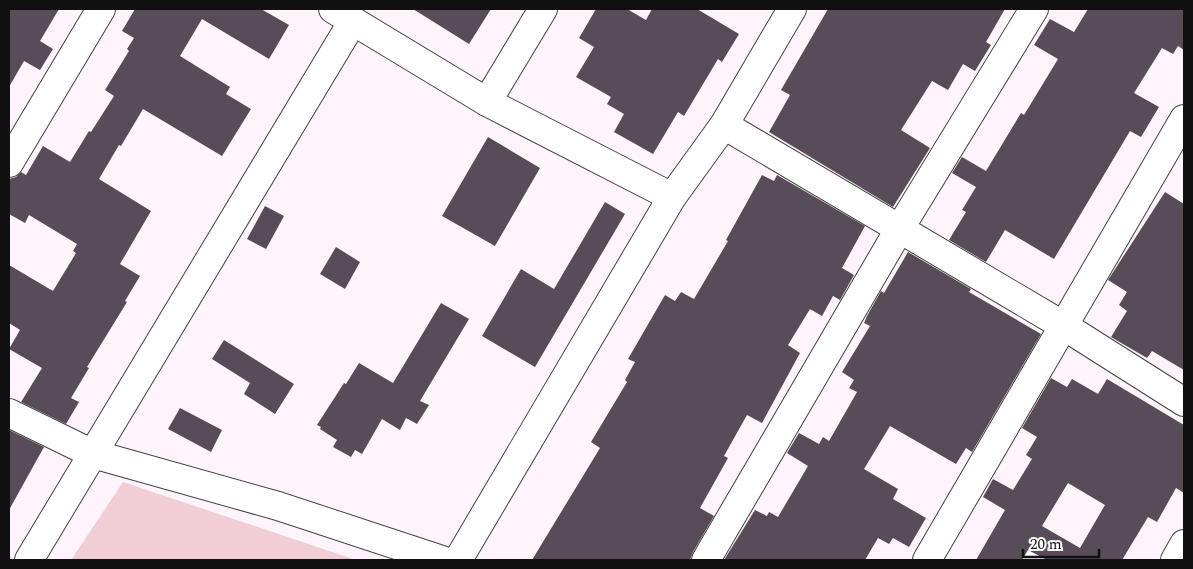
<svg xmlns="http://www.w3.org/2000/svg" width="1193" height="569" viewBox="0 0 1193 569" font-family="Spectral,serif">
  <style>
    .pitch { fill: #f1ced5 }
    .building { fill: #574c58; fill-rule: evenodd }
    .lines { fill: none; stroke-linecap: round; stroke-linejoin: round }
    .minor-casing { stroke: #434343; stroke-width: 30 }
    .minor { stroke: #fff; stroke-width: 28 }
  </style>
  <rect width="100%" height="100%" fill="#fff3fc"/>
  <!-- pitch -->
  <path class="pitch" d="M123 482 356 560H71Z"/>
  <!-- building -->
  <g class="building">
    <path d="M9 9H59L40 41 53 49 40 70 24 61 9 87Z"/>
    <path d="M135 9H261L289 25 269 59 202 19 180 56 230 87 226 94 251 109 222 156 143 109 121 146 119 145 99 179 151 211 120 264 140 276 125 301 127 302 87 367 89 368 71 398 79 402 66 424 21 402 42 368 9 349 20 330 9 323V265L53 291 76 253 73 251 77 244 29 215 25 223 9 214V179L16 177 21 172 26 175 43 146 70 162 89 131 91 132 114 96 105 90 129 51 127 49 134 38 122 31Z"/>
    <path d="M413 9H491L469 44Z"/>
    <path d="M596 9H627L646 20 652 9H697L739 34 722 62 718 59 684 116 678 112 653 154 614 132 624 114 607 104 611 97 576 77 594 47 579 38Z"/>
    <path d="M828 9H1005L986 42 991 45 975 71 963 64 948 90 932 81 901 130 930 148 893 207 769 132 790 95 781 90Z"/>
    <path d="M1088 9H1184V50L1178 46 1173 54 1162 48 1134 93 1159 107 1141 137 1130 131 1054 259 1005 230 986 262 949 240 966 212 962 210 976 187 952 173 962 157 986 171 1021 113 1024 115 1058 59 1034 45 1050 19 1074 32Z"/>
    <path d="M488 137 540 168 495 246 442 216Z"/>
    <path d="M762 175 774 181 777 175 865 226 842 268 854 275 840 300 833 296 822 316 810 309 788 345 800 353 762 423 747 415 724 456 728 458 700 508 714 516 693 552 690 560H532L600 448 591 442 627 382 625 380 635 362 628 359 665 295 675 301 681 292 694 299 728 241 726 240Z"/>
    <path d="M1165 192 1184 204V370L1152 351 1147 358 1111 337 1127 311 1119 305 1127 292 1108 280Z"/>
    <path d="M605 202 625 214 535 367 482 336 521 269 554 289Z"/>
    <path d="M265 206 284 216 266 249 247 239Z"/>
    <path d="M336 247 360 262 345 289 320 274Z"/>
    <path d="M908 252 971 289 969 292 1041 334 972 452 966 448 956 464 890 426 864 469 898 489 893 499 926 518 909 547 893 538 889 544 878 538 865 560H724L755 510 767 516 769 512 778 517 808 466 787 453 799 433 819 444 823 437 829 441 857 392 849 388 854 380 842 372 870 326 864 323 867 316 881 291 884 293Z"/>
    <path d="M441 303 469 319 420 401 429 405 417 424 406 418 400 430 382 419 362 454 355 450 351 457 333 447 337 440 320 429 321 427 317 425 344 383 346 384 359 363 393 383Z"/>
    <path d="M224 340 294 384 275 414 244 394 250 383 212 359Z"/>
    <path d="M1051 378 1067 387 1072 379 1098 394 1107 379 1184 425V493L1176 488 1157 522 1148 517 1122 560H1047L1028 550 1022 560H976L1005 510 983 497 993 479 1013 490 1032 459 1026 455 1037 437 1022 428ZM1068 483 1105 505 1080 548 1042 526Z"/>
    <path d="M180 408 222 430 211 452 168 429Z"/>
    <path d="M9 430 44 447 9 510Z"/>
  </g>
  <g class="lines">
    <!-- minor casing -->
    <g class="minor-casing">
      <g id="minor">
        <path d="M333 9 487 102 672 197"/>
        <path d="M487 102 543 9"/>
        <path d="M724 125 1064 326 1184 402"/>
        <path d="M9 163 101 9"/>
        <path d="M9 413 93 454 278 506 442 560"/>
        <path d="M29 560 353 21"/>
        <path d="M458 560 672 197 724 125 792 9"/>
        <path d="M706 560 900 228 1034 9"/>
        <path d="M927 560 1184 119"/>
        <path d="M1175 560 1184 544"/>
      </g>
    </g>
    <!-- minor -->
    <use href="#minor" class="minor"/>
  </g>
  <!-- border -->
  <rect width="1193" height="569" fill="none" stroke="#101010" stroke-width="20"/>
  <!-- scale -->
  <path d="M1023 549v8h76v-8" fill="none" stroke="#101010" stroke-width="2.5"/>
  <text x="1030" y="549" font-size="15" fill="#101010" stroke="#ffffff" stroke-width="4" paint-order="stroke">20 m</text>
</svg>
